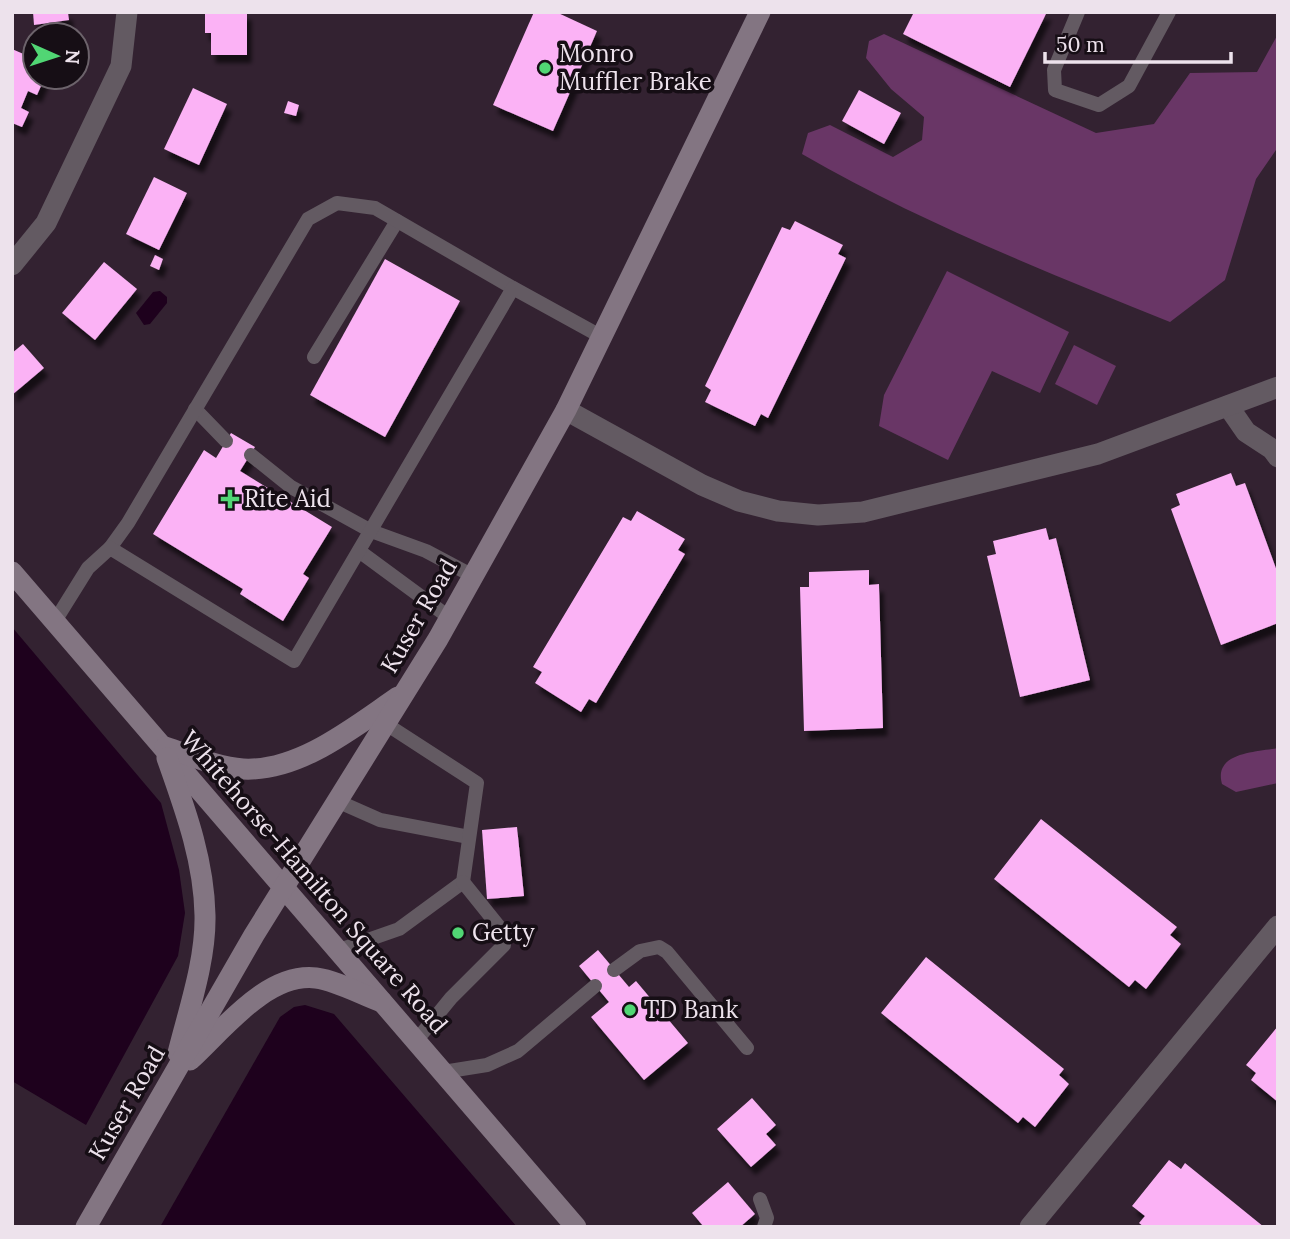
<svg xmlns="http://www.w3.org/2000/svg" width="1290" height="1239" viewBox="0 0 1290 1239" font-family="Lora,serif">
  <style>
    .green { fill: #693666 }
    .water { fill: #1e011d }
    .building { fill: #fbb2f5; filter: url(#shadow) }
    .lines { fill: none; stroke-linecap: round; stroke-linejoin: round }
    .lane { stroke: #635a62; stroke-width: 14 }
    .street { stroke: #635a62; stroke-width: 21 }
    .secondary { stroke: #837582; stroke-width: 21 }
    .poi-dot { fill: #51d674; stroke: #160e15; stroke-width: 2.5 }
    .labels { text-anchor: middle; stroke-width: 7; stroke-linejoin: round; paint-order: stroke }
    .poi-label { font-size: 24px; fill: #ede2ec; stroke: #160e15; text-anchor: start }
    .street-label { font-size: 24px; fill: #ede2ec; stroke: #160e15 }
  </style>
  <defs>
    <filter id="shadow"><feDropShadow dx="4.5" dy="8" stdDeviation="2" flood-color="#0009"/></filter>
  </defs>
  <rect width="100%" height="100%" fill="#332231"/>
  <!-- green -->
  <g class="green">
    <path d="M884 34 1096 133 1154 124 1190 73 1257 72 1278 34V147L1256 179 1225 280 1170 322C1045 271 919 222 802 154L808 133 830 125 893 157 922 140 924 117 891 89 866 58 869 41Z"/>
    <path d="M947 271 1069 332 1040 393 992 371 948 460 879 426 884 395Z"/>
    <path d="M1074 345 1116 366 1097 405 1055 384Z"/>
    <path d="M1278 748V783L1236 792 1222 784C1213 752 1257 752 1278 748Z"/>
  </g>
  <!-- water -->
  <g class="water">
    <path d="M160 291 167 297V303L150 324 144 325 136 313 153 292Z"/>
    <path d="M12 627 161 803 179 870 185 913 178 956 86 1125 12 1081Z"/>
    <path d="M305 1005 334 1014 517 1227H160L280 1017 294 1007Z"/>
  </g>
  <!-- building -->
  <g class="building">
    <path d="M33 12H68L69 20 34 25Z"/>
    <path d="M205 12H247V55H211V33H205Z"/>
    <path d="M534 12H556L597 31 553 131 493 105Z"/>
    <path d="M914 12H1047L1010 87 903 34Z"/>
    <path d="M12 49 35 59V77H45L37 95 28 91 21 108 29 112 22 127 12 123Z"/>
    <path d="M193 88 227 104 199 165 164 149Z"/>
    <path d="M859 90 901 113 884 144 842 121Z"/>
    <path d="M288 101 299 105 296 116 284 113Z"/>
    <path d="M154 177 187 193 159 250 126 234Z"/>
    <path d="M795 221 843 245 838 254 846 258 768 418 761 414 755 426 705 402 711 390 705 386 782 227 790 230Z"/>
    <path d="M155 255 163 259 159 270 150 266Z"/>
    <path d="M385 259 460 301 385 437 310 395Z"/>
    <path d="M104 262 137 289 95 340 62 313Z"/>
    <path d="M23 344 44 368 12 395V353Z"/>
    <path d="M231 433 255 447 240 471 332 527 303 574 309 578 283 621 240 594 243 589 153 534 204 450 216 458Z"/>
    <path d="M1231 473 1236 486 1245 483 1278 574V623L1221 645 1171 509 1180 505 1176 494Z"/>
    <path d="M637 511 685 539 678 550 685 554 596 703 589 699 581 712 535 683 542 672 533 667 623 517 631 521Z"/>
    <path d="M1046 528 1049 540 1056 538 1090 680 1020 697 987 556 996 554 993 541Z"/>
    <path d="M869 570V585L879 584 883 728 804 731 800 587H809V572Z"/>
    <path d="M1041 819 1177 927 1170 935 1181 944 1146 989 1135 980 1129 987 994 879Z"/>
    <path d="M517 827 524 896 487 899 482 830Z"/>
    <path d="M598 950 629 987 636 981 688 1043 644 1080 591 1017 609 1002 579 966Z"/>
    <path d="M926 957 1064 1069 1059 1075 1069 1084 1035 1127 1023 1117 1018 1123 881 1013Z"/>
    <path d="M1278 1026V1102L1251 1080 1256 1073 1246 1065Z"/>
    <path d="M752 1098 776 1125 766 1134 776 1145 751 1167 717 1129Z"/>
    <path d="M1169 1160 1181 1169 1185 1163 1264 1227H1144L1139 1223 1145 1216 1132 1206Z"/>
    <path d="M728 1182 755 1214 740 1227H704L692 1213Z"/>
  </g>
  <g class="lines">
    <!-- lane -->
    <g class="lane">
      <path d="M1078 12 1054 70 1055 90 1099 105 1129 86 1169 12"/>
      <path d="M314 357 397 221"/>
      <path d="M195 409 226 441"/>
      <path d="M251 455 291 487 371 531 426 551 473 576"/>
      <path d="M110 548 128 523 308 219 337 203 375 208 513 288"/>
      <path d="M359 551 450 618"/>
      <path d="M55 621 88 568 110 548 294 661 513 288 602 337"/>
      <path d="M337 801 380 820 469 837"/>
      <path d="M339 950 399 929 463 882 477 783 386 724"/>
      <path d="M614 970 640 951 659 947 667 952 747 1048"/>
      <path d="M416 1041 451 998 504 945V933L463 882"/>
      <path d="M443 1072 487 1065 518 1051 595 986"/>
      <path d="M760 1199 767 1218 764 1227"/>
    </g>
    <!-- street -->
    <g class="street">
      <path d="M12 265 46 223 121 66 127 12"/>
      <path d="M1228 406 1246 432 1272 449 1278 457"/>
      <path d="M566 410 702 485 739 501 778 511 818 515 863 512 1098 454 1278 387"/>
      <path d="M1030 1227 1278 926"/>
    </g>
    <!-- secondary -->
    <g class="secondary">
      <path d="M12 572 576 1227"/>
      <path d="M165 747C190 755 216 767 243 769 299 772 354 727 398 697"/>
      <path d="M167 758C185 809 204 860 205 915 206 960 189 1009 178 1053"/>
      <path d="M190 1060C223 1030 267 972 316 978 338 981 362 995 382 1002"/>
      <path d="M86 1227 254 935 438 639 566 410 760 12"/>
    </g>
  </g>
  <!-- markers -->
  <g class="poi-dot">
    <circle cx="545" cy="68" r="7"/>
    <path d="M226.5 488.5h7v7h7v7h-7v7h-7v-7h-7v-7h7z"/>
    <circle cx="458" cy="933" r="7"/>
    <circle cx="630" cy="1010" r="7"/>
  </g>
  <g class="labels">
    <!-- poi labels -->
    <g class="poi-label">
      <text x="559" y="62">Monro<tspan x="559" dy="28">Muffler Brake</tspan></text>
      <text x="244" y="507">Rite Aid</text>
      <text x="472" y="941">Getty</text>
      <text x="644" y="1018">TD Bank</text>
    </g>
    <!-- street labels -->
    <g class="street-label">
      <text transform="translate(419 616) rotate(-60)" y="8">Kuser Road</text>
      <text transform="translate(314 882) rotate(49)" y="8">Whitehorse-Hamilton Square Road</text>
      <text transform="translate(127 1103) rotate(-60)" y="8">Kuser Road</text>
    </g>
  </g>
  <!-- border -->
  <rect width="1290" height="1239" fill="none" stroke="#ede2ec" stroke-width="28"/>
  <!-- north arrow -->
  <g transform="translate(56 56) rotate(93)"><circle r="33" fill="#160e15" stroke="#6c636b" stroke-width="2"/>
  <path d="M0-5L12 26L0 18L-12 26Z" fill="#51d674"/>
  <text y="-10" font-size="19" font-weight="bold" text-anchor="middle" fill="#ede2ec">N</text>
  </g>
  <!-- scale -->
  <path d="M1045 52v10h186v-10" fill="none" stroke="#ede2ec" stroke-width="3.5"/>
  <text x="1056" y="52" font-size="21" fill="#ede2ec" stroke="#160e15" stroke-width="5" paint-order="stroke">50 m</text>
</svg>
